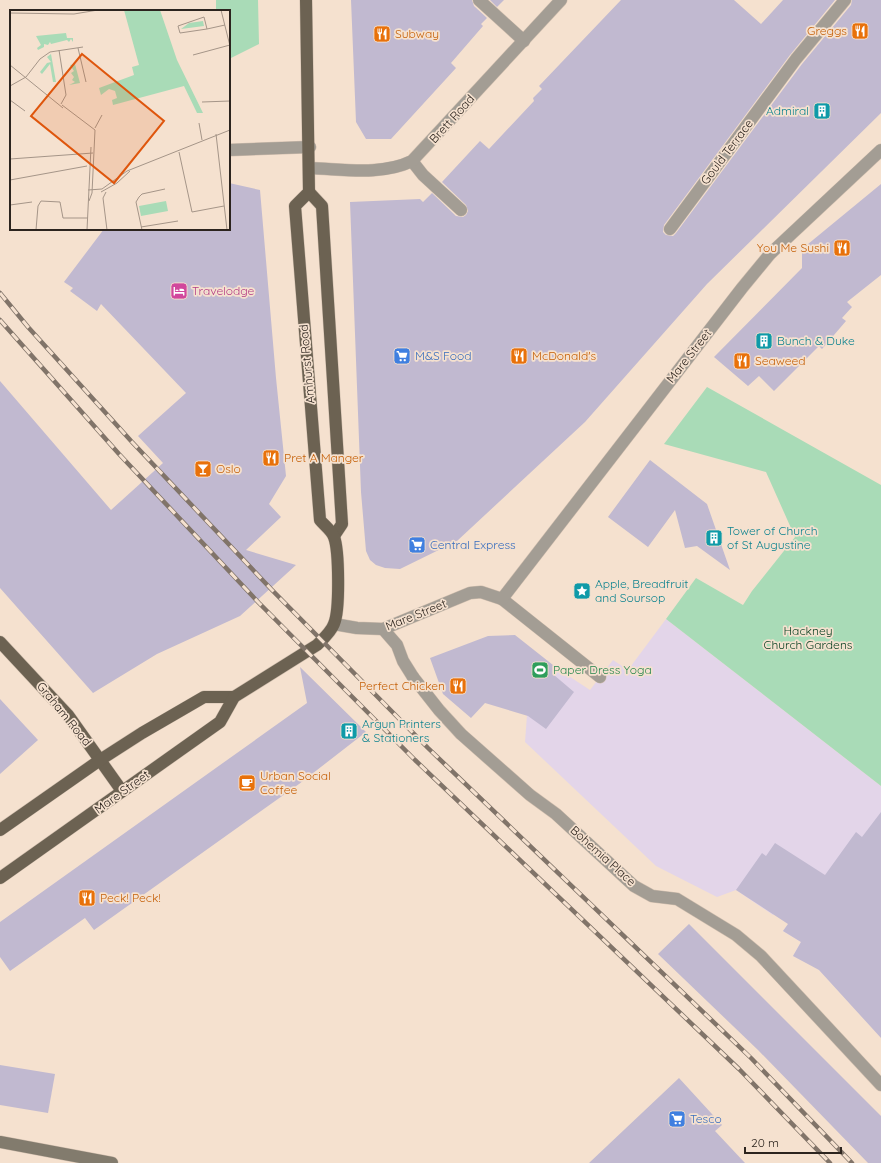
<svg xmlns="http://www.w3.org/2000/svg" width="881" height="1163" viewBox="0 0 881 1163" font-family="Quicksand,sans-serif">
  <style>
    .industrial { fill: #e3d5e9 }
    .green { fill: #a9dbb7 }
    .building { fill: #c1b9d0 }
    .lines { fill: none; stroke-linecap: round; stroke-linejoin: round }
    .lane-casing { stroke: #d1bfaf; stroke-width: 13 }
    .street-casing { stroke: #d1bfaf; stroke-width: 13 }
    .secondary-casing { stroke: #d1bfaf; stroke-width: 13 }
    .primary-casing { stroke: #d1bfaf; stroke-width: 13 }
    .lane { stroke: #a39d94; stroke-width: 12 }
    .street { stroke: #a39d94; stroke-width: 12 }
    .secondary { stroke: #827b6d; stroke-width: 12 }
    .primary { stroke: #6c6252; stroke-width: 12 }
    .rail-casing { stroke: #817469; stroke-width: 4.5 }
    .rail { stroke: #f5e1cf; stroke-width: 3; stroke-dasharray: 9; stroke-linecap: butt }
    .labels { text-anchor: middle; stroke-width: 3.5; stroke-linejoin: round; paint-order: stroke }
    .food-label { font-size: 12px; fill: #c56008; stroke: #f5e1cf; text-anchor: start }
    .culture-label { font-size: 12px; fill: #0d838f; stroke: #f5e1cf; text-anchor: start }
    .street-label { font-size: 12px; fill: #2c241e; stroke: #f5e1cf }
    .hotel-label { font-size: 12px; fill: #b23c85; stroke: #f5e1cf; text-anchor: start }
    .shop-label { font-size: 12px; fill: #366cbe; stroke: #f5e1cf; text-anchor: start }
    .park-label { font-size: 12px; fill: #0a4223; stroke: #f5e1cf }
    .leisure-label { font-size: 12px; fill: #27864d; stroke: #f5e1cf; text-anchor: start }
    .inset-road { fill: none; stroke: #a59588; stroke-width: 1 }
    .view { fill: #df560d; fill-opacity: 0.15; stroke: #df560d; stroke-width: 2 }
    .inset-edge { fill: none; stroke: #2c241e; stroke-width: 2 }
  </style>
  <rect width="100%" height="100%" fill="#f5e1cf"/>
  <!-- industrial -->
  <path class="industrial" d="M666 619 881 786V1037L811 961 809 964 793 956 801 942 783 931 792 919 779 906 773 915 736 890 717 897 656 866 525 742 527 715 558 669 590 690 613 660 628 670Z"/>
  <!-- green -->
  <g class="green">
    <path d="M216 0H258L259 44 229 59V11H216Z"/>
    <path d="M707 387 881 485V786L666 619 696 578 743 605 752 591 795 537 766 472 664 444Z"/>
  </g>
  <!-- building -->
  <g class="building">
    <path d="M351 0H472L474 6 487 18 481 24 483 26 451 63 456 68 391 139H366L356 122Z"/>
    <path d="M490 0H504L497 7Z"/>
    <path d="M621 0H734L761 24 783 0H835L790 55 664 225 663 232 666 235 673 236 676 233 802 64 851 5 852 0H881V113L707 284 585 422 457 541 400 569 385 568 376 565 370 560 366 551 361 492 350 202 420 199 423 202 432 193 456 216 463 217 466 215 468 211 466 205 442 182 480 141 489 149 534 101 533 98 542 89 539 86Z"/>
    <path d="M229 183 260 190 276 378 286 476 269 504 281 517 246 550 296 565 240 616 157 654 93 693 0 588V381L111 510 163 463 138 436 186 393 101 304 97 311 70 291 73 288 64 282 104 229H229Z"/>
    <path d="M881 184V275L847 302 852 307 842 318 846 321 822 349 819 346 774 391 759 376 748 386 714 357 802 268V249Z"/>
    <path d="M650 460 707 504 730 570 697 546 685 548 675 510 648 547 608 517Z"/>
    <path d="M515 635 558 669 554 675 574 692 546 729 528 716 485 703 471 718 443 694 430 658 488 636Z"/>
    <path d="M300 667 366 732 299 784 94 930 85 918 10 971 0 957V922L307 703Z"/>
    <path d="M0 699 38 740 0 774Z"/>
    <path d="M881 812V1038L819 970 793 956 801 942 783 931 788 924 736 890 762 853 766 856 775 843 825 875 856 832 862 837Z"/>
    <path d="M689 924 881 1116V1163H868L758 1050 658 954Z"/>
    <path d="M0 1065 55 1074 48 1113 0 1105Z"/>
    <path d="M679 1078 722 1125 715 1131 745 1163H589Z"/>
  </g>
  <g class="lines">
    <!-- lane casing -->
    <g class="lane-casing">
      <g id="lane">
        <path d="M479 0 524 41"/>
        <path d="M229 150 310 147"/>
        <path d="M412 161 423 175 461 210"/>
        <path d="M502 599 600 677"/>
        <path d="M383 629 397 645 403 661 413 677"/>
      </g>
    </g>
    <!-- street casing -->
    <g class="street-casing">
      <g id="street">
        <path d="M310 168C343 169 381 176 412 161L561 0"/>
        <path d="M670 229 796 59 845 0"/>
        <path d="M334 624 357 628 383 629 470 593 481 592 502 599 742 288 770 254 881 150"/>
        <path d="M413 677 439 710 461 734 530 795 556 814 634 886 652 896 677 899 736 935 761 956 881 1085"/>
      </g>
    </g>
    <!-- secondary casing -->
    <g class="secondary-casing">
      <path id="secondary" d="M0 1142 112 1163"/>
    </g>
    <!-- primary casing -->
    <g class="primary-casing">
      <g id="primary">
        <path d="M309 192 322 206 342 524 334 536"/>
        <path d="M0 642 68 715 122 791"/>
        <path d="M0 830 100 760 142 733 204 697H234"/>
        <path d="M0 878 220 722 234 697 317 645C323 639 331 632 334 624 340 610 339 550 334 537 332 531 324 525 320 520L295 206 309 192 306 0"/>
      </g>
    </g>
    <!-- lane -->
    <use href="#lane" class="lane"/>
    <!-- street -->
    <use href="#street" class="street"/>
    <!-- secondary -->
    <use href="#secondary" class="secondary"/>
    <!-- primary -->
    <use href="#primary" class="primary"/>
    <!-- rail casing -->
    <g class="rail-casing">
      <g id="rail">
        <path d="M0 293 28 327 132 442 272 590 428 748 751 1058 852 1163"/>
        <path d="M0 320 119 454 259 603 415 760 739 1069 830 1163"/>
      </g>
    </g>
    <!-- rail -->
    <use href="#rail" class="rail"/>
  </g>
  <!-- icons -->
  <defs>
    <g id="restaurant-square" transform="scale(0.9)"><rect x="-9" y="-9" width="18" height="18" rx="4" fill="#e8710a" stroke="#f5e1cf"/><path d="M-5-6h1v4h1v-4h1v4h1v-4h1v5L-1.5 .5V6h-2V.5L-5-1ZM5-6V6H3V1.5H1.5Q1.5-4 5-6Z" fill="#fff"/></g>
    <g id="building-square" transform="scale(0.9)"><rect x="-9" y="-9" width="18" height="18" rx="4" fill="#0f9aa8" stroke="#f5e1cf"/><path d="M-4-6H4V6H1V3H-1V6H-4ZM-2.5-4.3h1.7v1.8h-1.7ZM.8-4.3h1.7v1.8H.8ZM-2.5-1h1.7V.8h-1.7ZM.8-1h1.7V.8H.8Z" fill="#fff"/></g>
    <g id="hotel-square" transform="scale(0.9)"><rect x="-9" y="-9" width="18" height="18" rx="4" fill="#d1479c" stroke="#f5e1cf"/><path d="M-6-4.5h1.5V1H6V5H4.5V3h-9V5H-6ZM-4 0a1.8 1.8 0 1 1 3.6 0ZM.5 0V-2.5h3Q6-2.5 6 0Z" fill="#fff"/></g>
    <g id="supermarket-square" transform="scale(0.9)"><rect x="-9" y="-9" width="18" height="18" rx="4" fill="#3f7fe0" stroke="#f5e1cf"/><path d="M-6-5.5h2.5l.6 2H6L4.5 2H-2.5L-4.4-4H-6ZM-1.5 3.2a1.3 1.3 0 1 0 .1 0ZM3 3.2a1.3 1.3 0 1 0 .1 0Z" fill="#fff"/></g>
    <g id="bar-square" transform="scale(0.9)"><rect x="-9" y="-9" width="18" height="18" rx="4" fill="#e8710a" stroke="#f5e1cf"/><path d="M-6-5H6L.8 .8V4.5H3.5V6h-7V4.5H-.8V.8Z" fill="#fff"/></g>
    <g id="sight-square" transform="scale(0.9)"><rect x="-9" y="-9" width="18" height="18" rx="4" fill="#0f9aa8" stroke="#f5e1cf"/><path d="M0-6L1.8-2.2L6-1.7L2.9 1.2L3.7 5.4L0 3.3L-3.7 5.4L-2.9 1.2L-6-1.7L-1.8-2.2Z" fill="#fff"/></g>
    <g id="stadium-square" transform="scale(0.9)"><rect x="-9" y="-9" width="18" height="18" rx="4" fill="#2e9e5b" stroke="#f5e1cf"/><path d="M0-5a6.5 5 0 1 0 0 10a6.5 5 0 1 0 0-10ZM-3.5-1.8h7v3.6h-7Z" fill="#fff"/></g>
    <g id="cafe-square" transform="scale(0.9)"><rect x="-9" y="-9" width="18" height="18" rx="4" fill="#e8710a" stroke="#f5e1cf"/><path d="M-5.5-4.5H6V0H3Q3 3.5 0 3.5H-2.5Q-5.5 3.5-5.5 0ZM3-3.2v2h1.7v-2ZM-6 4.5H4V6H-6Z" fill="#fff"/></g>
  </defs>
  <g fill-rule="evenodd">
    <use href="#restaurant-square" x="860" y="31"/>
    <use href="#restaurant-square" x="382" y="34"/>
    <use href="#building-square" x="822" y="111"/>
    <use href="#restaurant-square" x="842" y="248"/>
    <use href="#hotel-square" x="179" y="291"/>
    <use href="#building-square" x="764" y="341"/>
    <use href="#supermarket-square" x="402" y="356"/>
    <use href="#restaurant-square" x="519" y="356"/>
    <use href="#restaurant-square" x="742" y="361"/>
    <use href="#restaurant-square" x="271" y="458"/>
    <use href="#bar-square" x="203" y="469"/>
    <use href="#building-square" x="714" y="538"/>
    <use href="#supermarket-square" x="417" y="545"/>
    <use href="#sight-square" x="582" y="591"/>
    <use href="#stadium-square" x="540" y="670"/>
    <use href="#restaurant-square" x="458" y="686"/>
    <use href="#building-square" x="349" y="731"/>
    <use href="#cafe-square" x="247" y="783"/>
    <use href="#restaurant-square" x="87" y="898"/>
    <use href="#supermarket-square" x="677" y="1119"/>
  </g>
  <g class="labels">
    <!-- food labels -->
    <g class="food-label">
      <text x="847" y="35" text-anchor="end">Greggs</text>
      <text x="395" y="38">Subway</text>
      <text x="829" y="252" text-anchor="end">You Me Sushi</text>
      <text x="532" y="360">McDonald's</text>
      <text x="755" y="365">Seaweed</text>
      <text x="284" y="462">Pret A Manger</text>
      <text x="216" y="473">Oslo</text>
      <text x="445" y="690" text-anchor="end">Perfect Chicken</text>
      <text x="260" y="780">Urban Social<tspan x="260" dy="14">Coffee</tspan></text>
      <text x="100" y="902">Peck! Peck!</text>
    </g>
    <!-- culture labels -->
    <g class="culture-label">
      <text x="809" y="115" text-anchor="end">Admiral</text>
      <text x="777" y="345">Bunch &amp; Duke</text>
      <text x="727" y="535">Tower of Church<tspan x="727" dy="14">of St Augustine</tspan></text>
      <text x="595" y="588">Apple, Breadfruit<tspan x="595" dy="14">and Soursop</tspan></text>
      <text x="362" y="728">Argun Printers<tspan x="362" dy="14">&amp; Stationers</tspan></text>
    </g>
    <!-- street labels -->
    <g class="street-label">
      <text transform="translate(452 119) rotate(-48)" y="4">Brett Road</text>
      <text transform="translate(727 152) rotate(-53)" y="4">Gould Terrace</text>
      <text transform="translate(689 356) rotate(-52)" y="4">Mare Street</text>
      <text transform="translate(307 364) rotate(-95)" y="4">Amhurst Road</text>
      <text transform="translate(416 615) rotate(-22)" y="4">Mare Street</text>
      <text transform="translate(64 714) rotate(51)" y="4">Graham Road</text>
      <text transform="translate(122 792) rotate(-36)" y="4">Mare Street</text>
      <text transform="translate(603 856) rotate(42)" y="4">Bohemia Place</text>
    </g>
    <!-- hotel labels -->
    <g class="hotel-label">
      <text x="192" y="295">Travelodge</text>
    </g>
    <!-- shop labels -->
    <g class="shop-label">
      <text x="415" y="360">M&amp;S Food</text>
      <text x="430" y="549">Central Express</text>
      <text x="690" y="1123">Tesco</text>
    </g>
    <!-- park labels -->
    <g class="park-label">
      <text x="808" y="635">Hackney<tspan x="808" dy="14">Church Gardens</tspan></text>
    </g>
    <!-- leisure labels -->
    <g class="leisure-label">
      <text x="553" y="674">Paper Dress Yoga</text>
    </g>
  </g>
  <!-- overview -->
  <g transform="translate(10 10)">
    <rect width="220" height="220" fill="#f5e1cf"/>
    <path d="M114 0H150L167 50 193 103H187L174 76 103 95 102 90 107 88 105 81 99 79 91 85 89 78 124 65 122 57 129 55ZM193 11 194 16 171 19 179 13ZM56 23 57 28H63V32L61 29 59 32 57 30 41 34 40 32 38 35 34 34V37L28 40 27 38 31 35 26 26ZM41 44 46 72H43L40 54 32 64 30 62 37 53 41 52 37 47ZM65 54 70 73 59 75 65 72 62 70 64 67 61 63 64 61 60 55ZM156 191 158 201 131 206 129 196Z" fill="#a9dbb7"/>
    <path class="inset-road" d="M211 0 220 36M0 3 64 4 88 0M197 19 194 7 168 16 170 23 197 19 215 15M68 38 76 72M49 40 56 85 51 94M183 45 220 35M0 55 53 98M16 67 30 49 40 42 73 37M0 76 16 67M0 90 15 101M192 92 220 91M52 95 85 120 82 183 79 191M189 113 192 130M85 118 92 105M206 124 217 220M169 142 182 202 214 196M0 149 83 143M0 170 77 156M78 180 92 179 117 161 220 120M91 182 107 173 120 161M96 182 93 188 97 220M0 195 22 192M131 217 168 211M26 220 28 196 31 191 50 192 53 208H78M77 220 81 137M132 220 126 192 129 187 132 184 155 179"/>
    <path class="view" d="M72 44 154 111 104 173 21 106Z"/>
    <rect width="220" height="220" class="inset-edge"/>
  </g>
  <!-- scale -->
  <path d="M745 1147v6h96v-6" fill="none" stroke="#2c241e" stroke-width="2"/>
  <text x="751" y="1147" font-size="12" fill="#2c241e" stroke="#f5e1cf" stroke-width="3" paint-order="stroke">20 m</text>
</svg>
